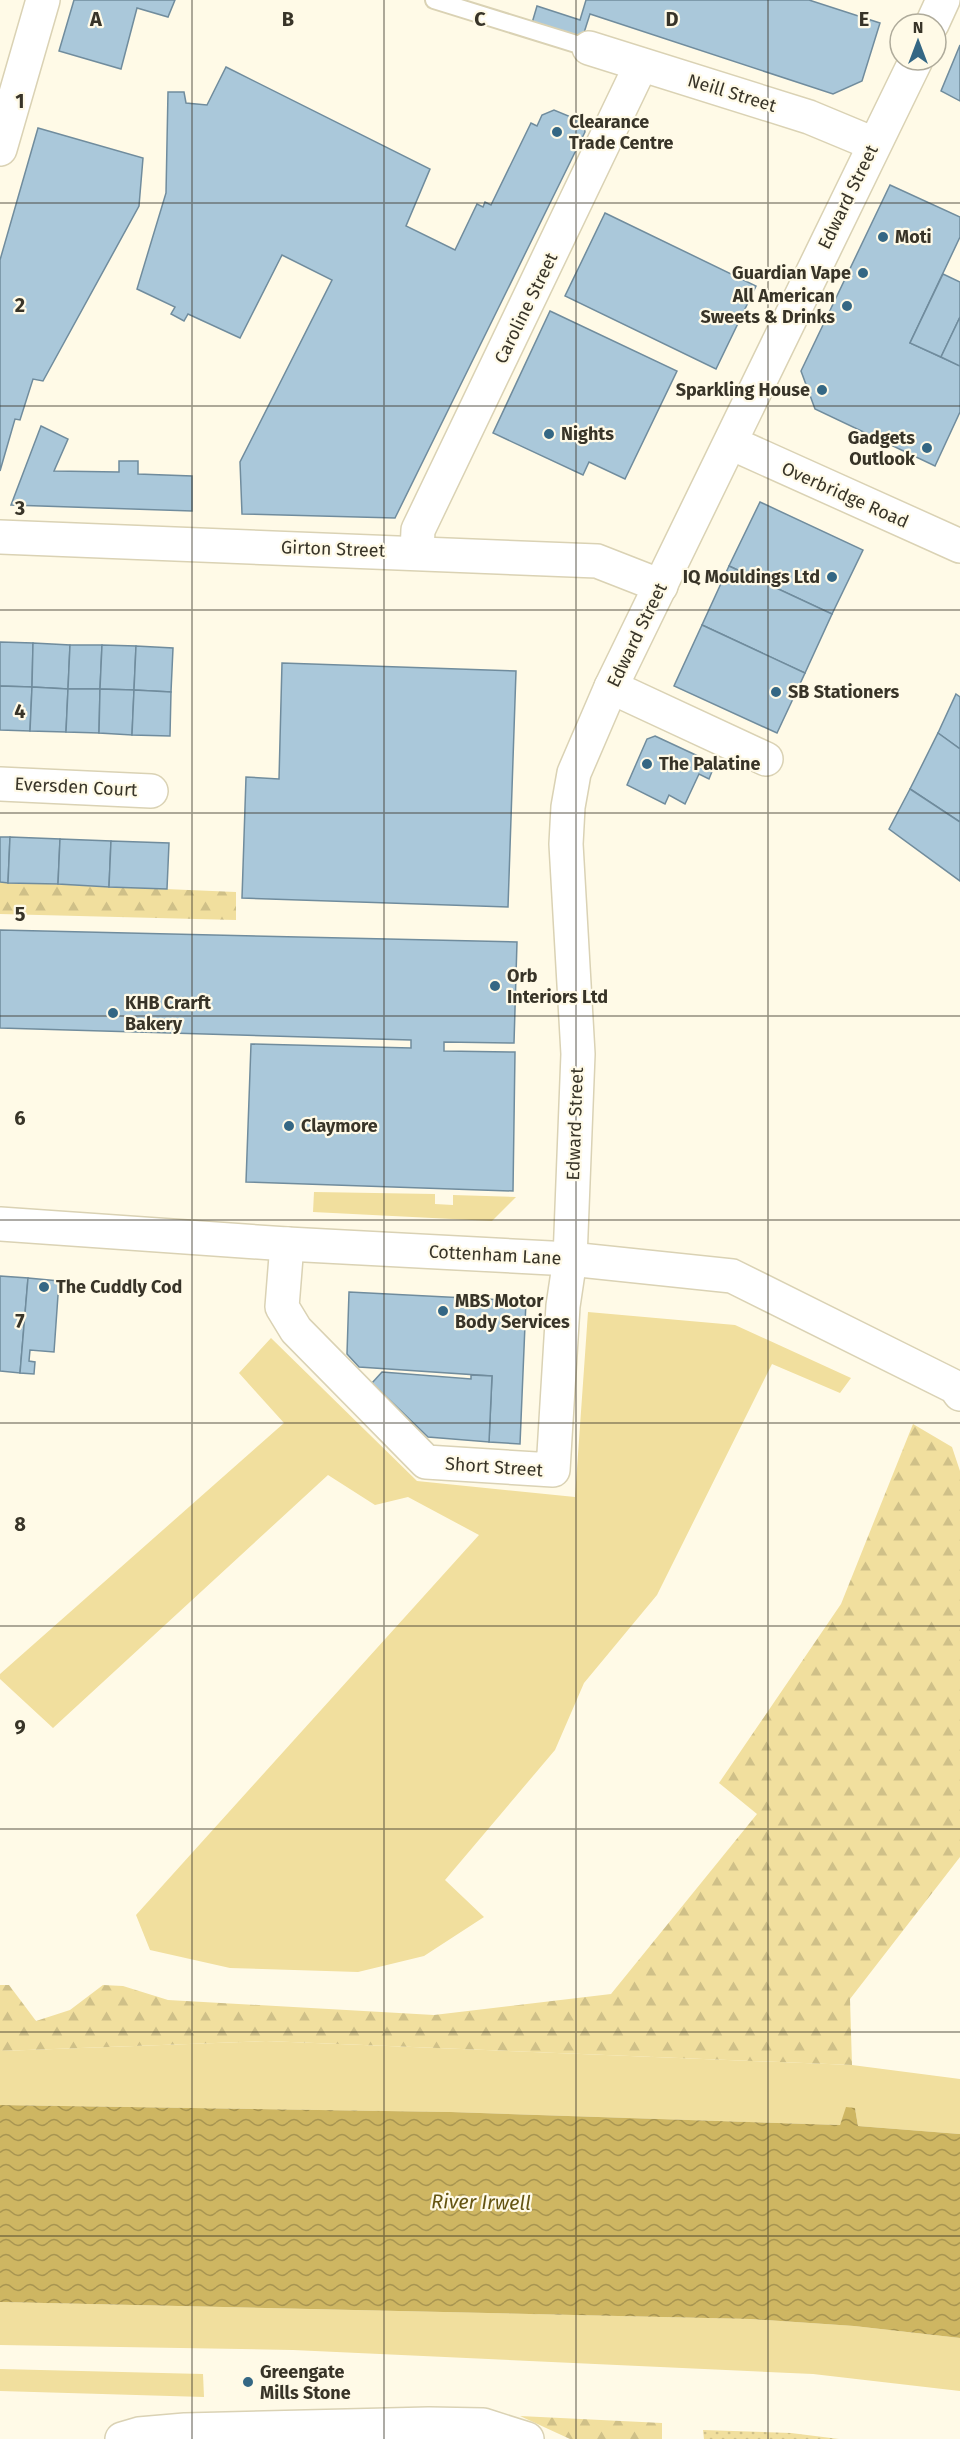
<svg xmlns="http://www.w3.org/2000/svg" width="960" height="2439" viewBox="0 0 960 2439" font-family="'Fira Sans',sans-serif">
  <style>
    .green { fill: #f1df9e }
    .forest { fill: url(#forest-firs) }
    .garden { fill: url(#garden-dots) }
    .water { fill: url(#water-waves) }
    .building { fill: #aac8da; stroke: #708c9d; stroke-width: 1.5 }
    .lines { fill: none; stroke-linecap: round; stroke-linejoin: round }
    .service-casing { stroke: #dad2b4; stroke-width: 20 }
    .minor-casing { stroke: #dad2b4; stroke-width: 36 }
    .service { stroke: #fff; stroke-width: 16 }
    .minor { stroke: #fff; stroke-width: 33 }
    .grid { fill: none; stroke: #383428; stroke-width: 1.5; stroke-opacity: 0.55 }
    .poi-dot { fill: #346784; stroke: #fffae7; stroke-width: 2 }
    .labels { text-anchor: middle; stroke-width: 4.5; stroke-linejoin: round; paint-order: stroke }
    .street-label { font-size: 18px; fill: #383428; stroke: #fffae7 }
    .poi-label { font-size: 18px; font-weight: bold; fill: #383428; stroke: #fffae7; text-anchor: start }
    .water-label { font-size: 20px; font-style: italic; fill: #645412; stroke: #fffae7 }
    .grid-label { font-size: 20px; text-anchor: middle; font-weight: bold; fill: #383428; stroke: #fffae7; stroke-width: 4.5; stroke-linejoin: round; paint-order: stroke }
  </style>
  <defs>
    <pattern id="forest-firs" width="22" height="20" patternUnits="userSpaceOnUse" patternTransform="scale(1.5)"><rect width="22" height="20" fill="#f1df9e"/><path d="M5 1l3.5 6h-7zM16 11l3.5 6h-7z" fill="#cfc088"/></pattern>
    <pattern id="garden-dots" width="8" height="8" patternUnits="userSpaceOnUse" patternTransform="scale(1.5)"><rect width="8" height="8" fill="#f1df9e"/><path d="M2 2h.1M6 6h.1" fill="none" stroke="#cfc088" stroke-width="1.8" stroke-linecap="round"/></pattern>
    <pattern id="water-waves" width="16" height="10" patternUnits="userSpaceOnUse" patternTransform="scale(1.5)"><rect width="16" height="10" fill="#ceb662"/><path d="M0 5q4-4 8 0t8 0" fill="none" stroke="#a89551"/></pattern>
  </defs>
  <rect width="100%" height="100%" fill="#fffae7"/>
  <!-- green -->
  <g class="green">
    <path d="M314 1192 435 1194V1204L453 1205V1195L516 1197 492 1221 313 1212Z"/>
    <path d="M588 1312 735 1325 851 1378 840 1393 772 1364 657 1595 584 1683 555 1750 445 1880 484 1917 424 1956 358 1972 230 1968 150 1950 136 1915 479 1535 408 1497 375 1505 328 1475 53 1728 0 1679V1674L284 1423 239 1373 271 1338 417 1481 575 1497Z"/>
    <path d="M266 2041 852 2065 960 2079V2134L858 2126 855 2108H847L840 2125 451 2112 0 2105V2051Z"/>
    <path d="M0 2302 750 2319 854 2326 960 2338V2391L813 2374 293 2350 0 2345Z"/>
    <path d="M0 2369 203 2374 204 2397 0 2391Z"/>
  </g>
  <!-- forest -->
  <g class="forest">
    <path d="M0 882 236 892V920L0 914Z"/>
    <path d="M913 1424 952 1447 960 1471V1857L850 1999 852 2065 266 2041 0 2051V1985H9L36 2021 70 2010 103 1985 123 1986 168 2000 434 2015 611 1994 757 1814 719 1783 841 1604Z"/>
    <path d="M520 2416 662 2423V2439H570Z"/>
  </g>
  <!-- garden -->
  <path class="garden" d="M703 2430 791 2433 839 2439H704Z"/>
  <!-- water -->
  <path class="water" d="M0 2105 451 2112 840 2125 846 2107 855 2108 858 2126 960 2134V2338L854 2326 750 2319 0 2302Z"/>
  <!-- building -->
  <g class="building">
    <path d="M74 0H175L168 17 137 8 121 69 59 51Z"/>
    <path d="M586 0H809L880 23 862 81 833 94 590 14 582 39 532 23 537 6 580 20Z"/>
    <path d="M960 45V101L941 91Z"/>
    <path d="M226 67 430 169 406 226 455 250 477 204 483 207 485 202 491 205 531 123 537 126 542 115 554 110 583 122 585 132 395 518 242 514 240 462 332 280 282 255 240 338 188 314 184 321 171 314 175 307 137 289 166 193 168 92H184L186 103 207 105Z"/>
    <path d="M38 128 143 158 139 206 43 381 33 379 20 420 15 419 0 471V260Z"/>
    <path d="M890 185 960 217V237L910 343 960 366V412L935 466 815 409 801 371Z"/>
    <path d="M605 213 756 286 716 369 565 296Z"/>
    <path d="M943 274 960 282V317L941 357 910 343Z"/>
    <path d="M550 311 677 371 625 479 589 462 583 475 493 433Z"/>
    <path d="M960 317V366L941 357Z"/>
    <path d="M41 426 68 439 54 471 119 472V461H138V474L192 476V511L11 505Z"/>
    <path d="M760 502 863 550 832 614 729 566Z"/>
    <path d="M729 566 832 614 805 673 702 625Z"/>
    <path d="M702 625 805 673 777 733 674 686Z"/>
    <path d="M0 642 33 643 32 687 0 686Z"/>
    <path d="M33 643 70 645 68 689 32 687Z"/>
    <path d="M70 645H102L100 689H68Z"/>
    <path d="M102 645 136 646 134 690 100 689Z"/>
    <path d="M136 646 173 648 171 692 134 690Z"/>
    <path d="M282 663 516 671 508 907 242 898 246 777 279 779Z"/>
    <path d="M0 686 32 687 30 731 0 730Z"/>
    <path d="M32 687 68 689 66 732 30 731Z"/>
    <path d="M68 689H100L99 733 66 732Z"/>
    <path d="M100 689 134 690 132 735 99 733Z"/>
    <path d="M134 690 171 692 170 736 132 735Z"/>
    <path d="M956 694 960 697V749L938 733Z"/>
    <path d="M938 733 960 749V822L910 789Z"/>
    <path d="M655 736 715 764 709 779 699 774 685 804 669 795 665 804 627 785 647 739Z"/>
    <path d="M910 789 960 822V881L889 829Z"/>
    <path d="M0 837H10L8 883 0 882Z"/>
    <path d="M10 837 60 839 58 884 8 883Z"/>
    <path d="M60 839 111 841 109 887 58 884Z"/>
    <path d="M111 841 169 843 167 889 109 887Z"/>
    <path d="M0 930 517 942 514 1043 444 1042V1051L515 1052 513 1191 246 1182 251 1044 411 1048V1040L0 1028Z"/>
    <path d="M0 1276 28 1278 20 1373 0 1371Z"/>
    <path d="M28 1278 59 1281 54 1352 30 1350 29 1361 35 1362 34 1374 20 1373Z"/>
    <path d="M349 1292 526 1301 520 1444 489 1442 492 1376 359 1367 347 1354Z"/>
    <path d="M382 1372 471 1379V1375L492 1376 489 1442 428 1437 372 1383Z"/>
  </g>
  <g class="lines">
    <!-- service casing -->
    <g class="service-casing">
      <path id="service" d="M434 0 589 48"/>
    </g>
    <!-- minor casing -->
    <g class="minor-casing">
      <g id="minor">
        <path d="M932 24 943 0"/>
        <path d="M589 48 809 117 874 144"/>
        <path d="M0 149 43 0"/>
        <path d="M731 443 960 546"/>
        <path d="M0 537 597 561 661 586"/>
        <path d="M417 552 418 530 641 65"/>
        <path d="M611 687 766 759"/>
        <path d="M0 784 151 791"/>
        <path d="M0 1224 287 1244 570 1259 732 1276 955 1387 960 1394"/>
        <path d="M287 1244 282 1307 296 1330 426 1462 553 1470 563 1306 570 1259 578 1054 566 844 568 807 574 773 611 687 916 60"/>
        <path d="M122 2439 139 2434 185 2430 429 2424 483 2425 527 2439"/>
      </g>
    </g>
    <!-- service -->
    <use href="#service" class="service"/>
    <!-- minor -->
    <use href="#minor" class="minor"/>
  </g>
  <!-- grid -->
  <path class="grid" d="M192 0V2439M384 0V2439M576 0V2439M768 0V2439M0 203H960M0 406H960M0 610H960M0 813H960M0 1016H960M0 1220H960M0 1423H960M0 1626H960M0 1829H960M0 2032H960M0 2236H960"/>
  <!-- markers -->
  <g class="poi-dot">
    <circle cx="557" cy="132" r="6"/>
    <circle cx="883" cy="237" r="6"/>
    <circle cx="863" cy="273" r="6"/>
    <circle cx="847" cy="306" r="6"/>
    <circle cx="822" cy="390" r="6"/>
    <circle cx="549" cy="434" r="6"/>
    <circle cx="927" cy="448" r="6"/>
    <circle cx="832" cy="577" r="6"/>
    <circle cx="776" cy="692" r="6"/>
    <circle cx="647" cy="764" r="6"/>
    <circle cx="495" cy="986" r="6"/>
    <circle cx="113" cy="1013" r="6"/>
    <circle cx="289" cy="1126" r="6"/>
    <circle cx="44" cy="1287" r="6"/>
    <circle cx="443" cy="1311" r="6"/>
    <circle cx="248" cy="2382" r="6"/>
  </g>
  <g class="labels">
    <!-- street labels -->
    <g class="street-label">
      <text transform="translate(732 93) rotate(17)" y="6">Neill Street</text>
      <text transform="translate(848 197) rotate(-64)" y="6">Edward Street</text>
      <text transform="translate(526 308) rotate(-64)" y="6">Caroline Street</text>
      <text transform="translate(845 495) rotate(24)" y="6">Overbridge Road</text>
      <text transform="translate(333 549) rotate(2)" y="6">Girton Street</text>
      <text transform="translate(637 635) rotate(-64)" y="6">Edward Street</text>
      <text transform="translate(76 787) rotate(3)" y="6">Eversden Court</text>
      <text transform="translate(575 1124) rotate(-88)" y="6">Edward Street</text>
      <text transform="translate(495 1255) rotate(3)" y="6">Cottenham Lane</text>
      <text transform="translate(494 1467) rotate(4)" y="6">Short Street</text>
    </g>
    <!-- poi labels -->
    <g class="poi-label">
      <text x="569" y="128">Clearance<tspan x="569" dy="21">Trade Centre</tspan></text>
      <text x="895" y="243">Moti</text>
      <text x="851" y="279" text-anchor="end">Guardian Vape</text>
      <text x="835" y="302" text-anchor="end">All American<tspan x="835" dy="21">Sweets &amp; Drinks</tspan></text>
      <text x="810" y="396" text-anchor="end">Sparkling House</text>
      <text x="561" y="440">Nights</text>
      <text x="915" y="444" text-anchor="end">Gadgets<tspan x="915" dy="21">Outlook</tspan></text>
      <text x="820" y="583" text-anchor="end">IQ Mouldings Ltd</text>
      <text x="788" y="698">SB Stationers</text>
      <text x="659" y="770">The Palatine</text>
      <text x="507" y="982">Orb<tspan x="507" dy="21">Interiors Ltd</tspan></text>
      <text x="125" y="1009">KHB Crarft<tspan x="125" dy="21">Bakery</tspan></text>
      <text x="301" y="1132">Claymore</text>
      <text x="56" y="1293">The Cuddly Cod</text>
      <text x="455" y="1307">MBS Motor<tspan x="455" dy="21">Body Services</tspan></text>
      <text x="260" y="2378">Greengate<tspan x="260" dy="21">Mills Stone</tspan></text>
    </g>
    <!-- water labels -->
    <g class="water-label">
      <text transform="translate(481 2202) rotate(1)" y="7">River Irwell</text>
    </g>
  </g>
  <g class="grid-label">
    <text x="96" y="26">A</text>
    <text x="288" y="26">B</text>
    <text x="480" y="26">C</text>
    <text x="672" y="26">D</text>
    <text x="864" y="26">E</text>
    <text x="20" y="108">1</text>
    <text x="20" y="312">2</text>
    <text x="20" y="515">3</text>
    <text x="20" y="718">4</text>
    <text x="20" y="921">5</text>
    <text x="20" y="1125">6</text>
    <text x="20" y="1328">7</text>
    <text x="20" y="1531">8</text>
    <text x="20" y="1734">9</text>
  </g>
  <!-- north arrow -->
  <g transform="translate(918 42)"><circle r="28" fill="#fffae7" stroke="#afab9b" stroke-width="1.5"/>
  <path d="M0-4.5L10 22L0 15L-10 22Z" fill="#346784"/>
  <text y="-9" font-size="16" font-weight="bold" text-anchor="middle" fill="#383428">N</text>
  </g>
</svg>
